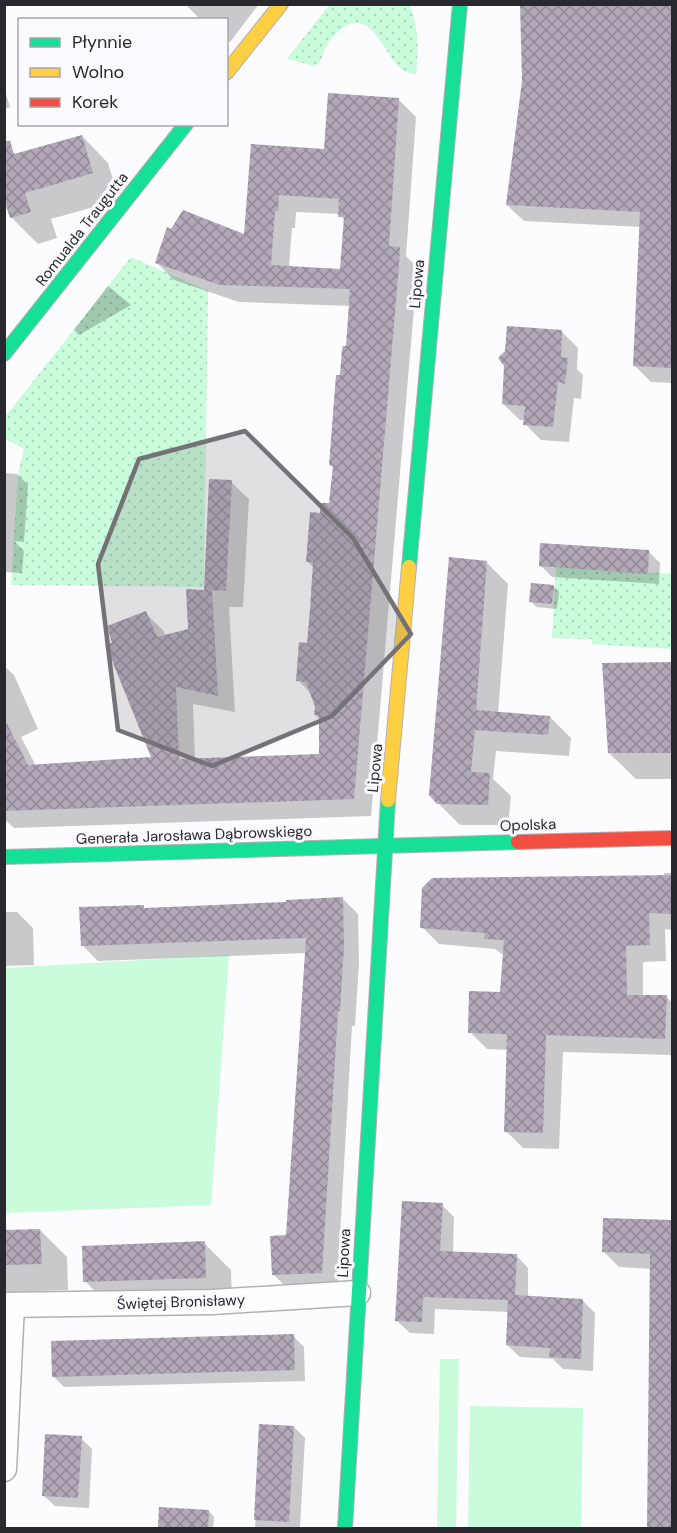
<svg xmlns="http://www.w3.org/2000/svg" width="677" height="1533" viewBox="0 0 677 1533" font-family="'DM Sans',sans-serif">
  <style>
    .grass { fill: url(#grass-dots) }
    .green { fill: #c8fcdb }
    .shadow { fill: #0003; fill-rule: evenodd }
    .building { fill: url(#building-cross-hatch); fill-rule: evenodd }
    .lines { fill: none; stroke-linecap: round; stroke-linejoin: round }
    .street-casing { stroke: #b2b0b4; stroke-width: 27 }
    .fast-casing { stroke: #b2b0b4; stroke-width: 16 }
    .slow-casing { stroke: #b2b0b4; stroke-width: 16 }
    .jam-casing { stroke: #b2b0b4; stroke-width: 16 }
    .street { stroke: #fffeff; stroke-width: 24 }
    .fast { stroke: #16e098; stroke-width: 14 }
    .slow { stroke: #ffcf43; stroke-width: 14 }
    .jam { stroke: #f24e42; stroke-width: 14 }
    .marked { fill: #747277; fill-opacity: 0.2; stroke: #747277; stroke-width: 4.5; stroke-linejoin: round }
    .labels { text-anchor: middle; stroke-width: 6; stroke-linejoin: round; paint-order: stroke }
    .street-label { font-size: 15px; fill: #2a282f; stroke: #fbfafe }
  </style>
  <defs>
    <pattern id="grass-dots" width="8" height="8" patternUnits="userSpaceOnUse" patternTransform="scale(1.5)"><rect width="8" height="8" fill="#c8fcdb"/><path d="M2 2h.1M6 6h.1" fill="none" stroke="#acd8bc" stroke-width="1.8" stroke-linecap="round"/></pattern>
    <pattern id="building-cross-hatch" width="8" height="8" patternUnits="userSpaceOnUse" patternTransform="scale(1.5)"><rect width="8" height="8" fill="#b2a8b8"/><path d="M0 0l8 8M0 8l8-8" fill="none" stroke="#918996"/></pattern>
  </defs>
  <rect width="100%" height="100%" fill="#fcfbfd"/>
  <!-- grass -->
  <g class="grass">
    <path d="M329 5H410C419 28 418 50 416 75 410 73 404 72 399 67 386 55 376 21 354 23 343 25 331 37 326 47 322 54 322 62 315 66L287 59Z"/>
    <path d="M131 257 208 291 204 587 11 585 18 474 24 449 5 438V417Z"/>
    <path d="M556 567 672 574V649L592 644V639L552 638Z"/>
  </g>
  <!-- green -->
  <g class="green">
    <path d="M229 955 211 1205 5 1213V968Z"/>
    <path d="M440 1359H459L456 1528H437Z"/>
    <path d="M470 1406 583 1408 581 1528H468Z"/>
  </g>
  <!-- shadow -->
  <g class="shadow">
    <path d="M185 4H259L230 42 226 39V20H201Z"/>
    <path d="M522 4H672V383L651 382 634 365 641 227 524 221 507 205 523 81Z"/>
    <path d="M4 87 10 107 4 109Z"/>
    <path d="M398 99 416 117 406 256 416 266V284L371 816 14 828 4 819V666L14 675 38 729 21 737 36 766 153 758 114 645 145 613 163 630 166 636 189 630 205 591 231 482 249 499 243 607H229L235 712 193 704 195 760 321 755 320 720 315 715 317 707 312 695 298 680 308 645 314 568 307 561 321 514 330 505 334 468 330 465 341 377 347 348 350 306 239 302 174 280 157 263 246 236 252 145 325 150ZM296 212 340 214 345 221 341 270 289 267 292 228H295Z"/>
    <path d="M82 136 108 163 119 200 51 219 57 238 38 244 11 217 4 194Z"/>
    <path d="M108 286 131 305 79 335 74 330Z"/>
    <path d="M562 332 578 348 577 369 583 375 581 399 574 398 569 442 541 440 525 424V420H520L503 404Z"/>
    <path d="M4 473 17 474 28 485 24 542 14 541 24 551 22 573 4 572Z"/>
    <path d="M649 552 660 563 659 584 552 577 541 566Z"/>
    <path d="M487 563 508 584 498 714 550 717 571 738 569 756 496 751 493 779 511 796 508 825H460L430 795Z"/>
    <path d="M553 586 559 591 557 609 536 607 531 601Z"/>
    <path d="M672 663V779H636L609 753 604 664Z"/>
    <path d="M664 873H672V930L665 929 666 961 643 962V996H666L672 1003V1055L563 1052 559 1149 523 1148 506 1131 508 1050 487 1049 470 1032 502 993 505 956 495 949 439 944 422 927 664 876Z"/>
    <path d="M343 899 358 914 359 963 355 1026H352L337 1288 289 1290 273 1274 287 1237 306 953 98 961 83 946 143 907 145 909 288 903Z"/>
    <path d="M4 912H17L33 928 34 965 4 966Z"/>
    <path d="M442 1205 454 1217 453 1253 516 1255 528 1268V1297L582 1300 595 1313 593 1371 563 1369 553 1359 520 1357 507 1345 509 1312 435 1309 434 1334 410 1333 397 1321Z"/>
    <path d="M604 1220 672 1222V1528H648L652 1269 619 1267 603 1251Z"/>
    <path d="M40 1230 67 1257 68 1290 4 1292V1232Z"/>
    <path d="M204 1243 231 1270 232 1304 111 1308 85 1281Z"/>
    <path d="M293 1336 304 1347 305 1381 64 1387 53 1376Z"/>
    <path d="M260 1425 294 1427 305 1438 300 1528H255Z"/>
    <path d="M81 1438 92 1449 89 1508 55 1506 43 1495Z"/>
    <path d="M160 1509 209 1511 214 1517 213 1528H159Z"/>
  </g>
  <!-- building -->
  <g class="building">
    <path d="M520 4H672V368L633 366 640 212 506 205 522 81Z"/>
    <path d="M328 93 399 98 389 246 400 247 399 265 354 799 4 811V718L28 765 151 757 105 643H112L107 626 146 611 157 637 188 629 186 589 204 590 209 479 232 480 226 591 212 590 218 696 176 687 179 759 319 754V715H314L315 707 306 682 296 681 299 642 307 643 310 609 313 562H306L310 512 320 513V503H329L333 466 329 465 336 375H340L342 349 343 346H346L350 289 220 285 155 263 167 227 171 229 183 210 244 234 251 144 324 149ZM279 195 339 199 338 217H344L340 269 271 265 275 211H278Z"/>
    <path d="M82 135 93 173 25 193 31 212 10 218 4 199V141H10L14 154Z"/>
    <path d="M507 326 562 330 561 357 568 358 565 384 558 382 553 427 523 425 525 406 502 404 504 366 498 358 505 351Z"/>
    <path d="M540 543 649 550 648 574 539 566Z"/>
    <path d="M449 557 487 561 476 710 550 716 548 735 475 730 471 772 490 773 488 805 437 804 429 795Z"/>
    <path d="M531 583 554 585 552 604 529 602Z"/>
    <path d="M672 662V753H608L602 663Z"/>
    <path d="M672 875V914L649 913 650 945 626 946 627 995H667L665 1039 546 1035 543 1133 504 1132 507 1034 468 1033 469 991 500 992 504 940 484 939 485 933 420 928 422 888 432 878Z"/>
    <path d="M343 897 344 947 340 1011H338L322 1273 272 1275 270 1236 286 1235 306 938 81 946 79 907 144 905V908L286 902V900Z"/>
    <path d="M402 1201 443 1203 440 1251 517 1254 515 1295 583 1299 581 1359 549 1357 550 1348 506 1345 508 1300 423 1297 422 1322 395 1321Z"/>
    <path d="M603 1218 672 1220V1528H647L650 1254 602 1252Z"/>
    <path d="M40 1229 42 1264 4 1265V1230Z"/>
    <path d="M205 1241 206 1278 83 1282 82 1246Z"/>
    <path d="M294 1334 295 1370 52 1377 51 1341Z"/>
    <path d="M259 1424 294 1426 289 1522 254 1520Z"/>
    <path d="M45 1434 82 1436 78 1498 42 1496Z"/>
    <path d="M159 1507 209 1510 208 1528H158Z"/>
  </g>
  <g class="lines">
    <!-- street casing -->
    <g class="street-casing">
      <g id="street">
        <path d="M4 1305 212 1302 358 1293"/>
        <path d="M4 1469 12 1305"/>
      </g>
    </g>
    <!-- fast casing -->
    <g class="fast-casing">
      <g id="fast">
        <path d="M4 354 186 124"/>
        <path d="M409 567 460 4"/>
        <path d="M4 857 518 842"/>
        <path d="M345 1528 388 800"/>
      </g>
    </g>
    <!-- slow casing -->
    <g class="slow-casing">
      <g id="slow">
        <path d="M226 73 281 4"/>
        <path d="M388 800 409 567"/>
      </g>
    </g>
    <!-- jam casing -->
    <g class="jam-casing">
      <path id="jam" d="M518 842 672 838"/>
    </g>
    <!-- street -->
    <use href="#street" class="street"/>
    <!-- fast -->
    <use href="#fast" class="fast"/>
    <!-- slow -->
    <use href="#slow" class="slow"/>
    <!-- jam -->
    <use href="#jam" class="jam"/>
  </g>
  <!-- marked area -->
  <path class="marked" d="M245 431 353 538 411 634 332 716 212 766 118 730 98 564 139 459Z"/>
  <g class="labels">
    <!-- street labels -->
    <g class="street-label">
      <text transform="translate(82 229) rotate(-52)" y="5">Romualda Traugutta</text>
      <text transform="translate(417 284) rotate(-85)" y="5">Lipowa</text>
      <text transform="translate(375 768) rotate(-85)" y="5">Lipowa</text>
      <text transform="translate(528 825) rotate(-2)" y="5">Opolska</text>
      <text transform="translate(194 835) rotate(-2)" y="5">Generała Jarosława Dąbrowskiego</text>
      <text transform="translate(344 1253) rotate(-87)" y="5">Lipowa</text>
      <text transform="translate(181 1302) rotate(-2)" y="5">Świętej Bronisławy</text>
    </g>
  </g>
  <!-- border -->
  <rect width="677" height="1533" fill="none" stroke="#2a282f" stroke-width="12"/>
  <!-- legend -->
  <rect x="18" y="18" width="210" height="108" fill="#fbfafe" stroke="#a7a6ab" stroke-width="1.5"/>
  <rect x="30" y="38" width="30" height="9" fill="#16e098" stroke="#a7a6ab" stroke-width="1.5"/>
  <text x="72" y="48" font-size="18" fill="#2a282f">Płynnie</text>
  <rect x="30" y="68" width="30" height="9" fill="#ffcf43" stroke="#a7a6ab" stroke-width="1.5"/>
  <text x="72" y="78" font-size="18" fill="#2a282f">Wolno</text>
  <rect x="30" y="98" width="30" height="9" fill="#f24e42" stroke="#a7a6ab" stroke-width="1.5"/>
  <text x="72" y="108" font-size="18" fill="#2a282f">Korek</text>
</svg>
